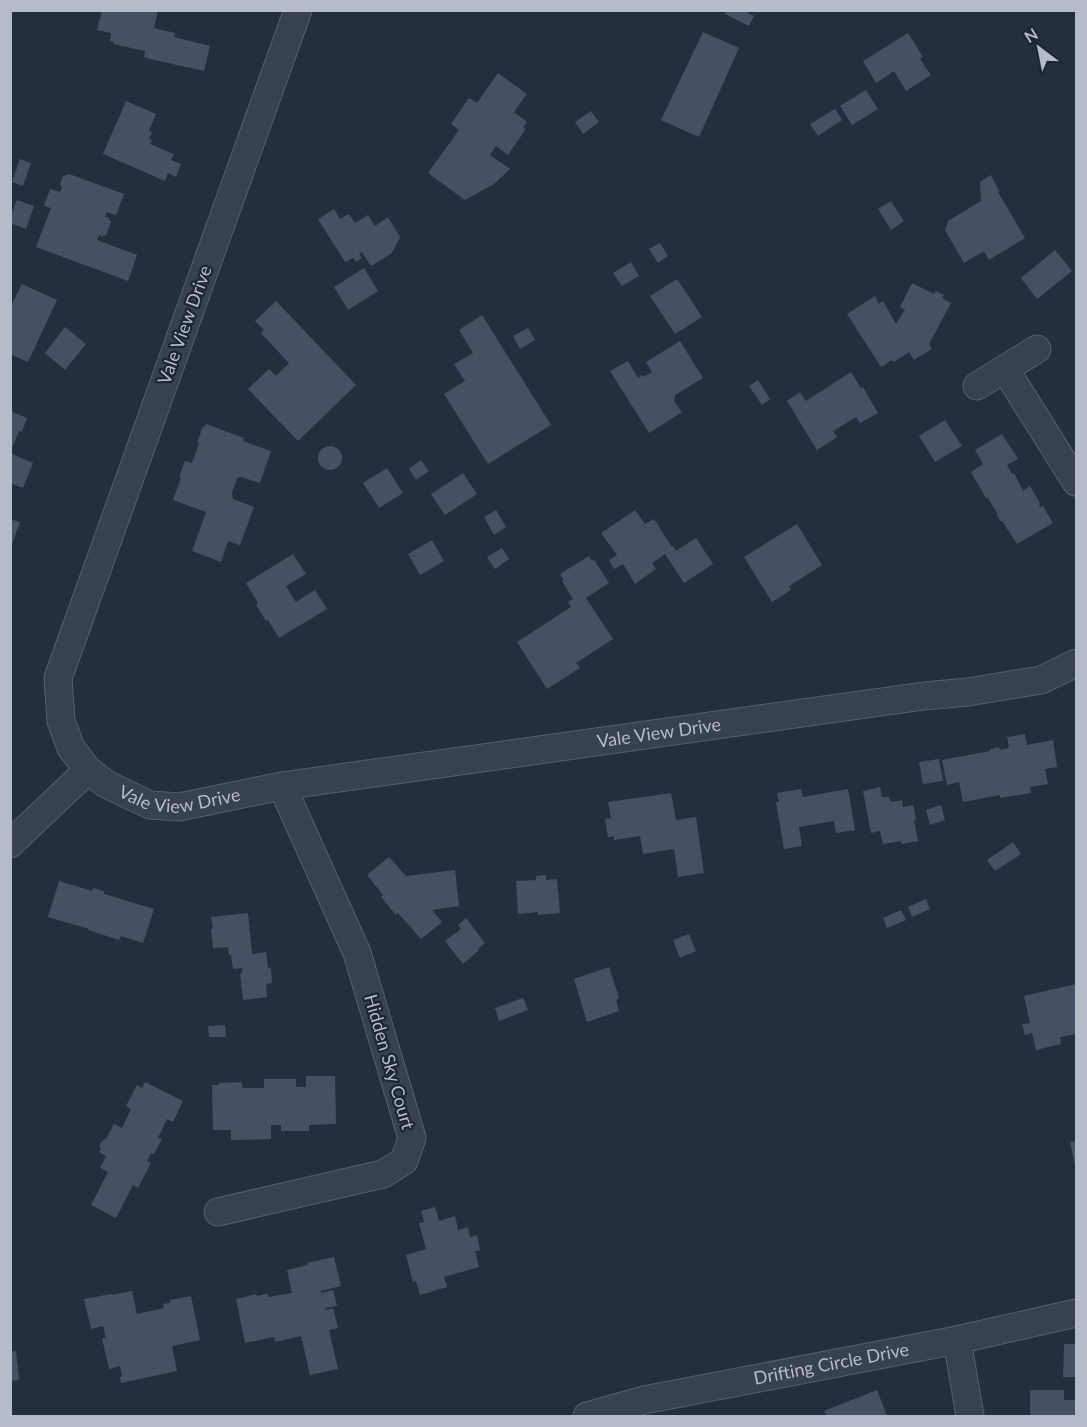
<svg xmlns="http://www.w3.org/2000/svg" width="1087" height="1427" viewBox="0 0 1087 1427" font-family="Lato,sans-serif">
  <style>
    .building { fill: #455162 }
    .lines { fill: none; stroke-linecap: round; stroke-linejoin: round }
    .minor-casing { stroke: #565f6c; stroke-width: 29 }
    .minor { stroke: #38414e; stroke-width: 27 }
    .labels { text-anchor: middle; stroke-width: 4.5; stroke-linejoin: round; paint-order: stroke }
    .street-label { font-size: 18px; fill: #b4bcc9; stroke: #1d2633 }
  </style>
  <rect width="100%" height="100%" fill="#242f3e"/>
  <!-- building -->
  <g class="building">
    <path d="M102 10H158L154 28 175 33 174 37 210 46 204 71 150 59 144 57 145 51 113 44 114 42 110 41 111 33 97 30Z"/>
    <path d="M727 10H743L754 16 749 26 725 14Z"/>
    <path d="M703 32 739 48 699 137 661 120Z"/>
    <path d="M908 33 923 57 920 59 931 75 906 91 894 71 876 83 863 61Z"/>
    <path d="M498 73 527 94 514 112 527 122 523 128 526 129 508 155 496 146 490 155 510 169 494 184 465 200 428 173 459 130 451 124 469 98 477 103Z"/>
    <path d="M866 90 878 109 852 125 840 106Z"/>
    <path d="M126 101 156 114 149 131 152 132 149 139 152 140 150 144 174 154 171 160 181 164 176 177 168 173 165 181 103 154Z"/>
    <path d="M835 109 842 120 818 136 810 124Z"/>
    <path d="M591 111 599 122 583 134 575 122Z"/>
    <path d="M20 159 31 163 23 186 12 182Z"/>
    <path d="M69 174 124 194 116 215 107 212 105 217 109 218V220L111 221 106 236 103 235V237L99 235 97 240 137 255 128 281 36 247 51 208 44 206 50 189 60 192 62 188 60 184 63 176Z"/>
    <path d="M991 175 999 191 998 192 1025 238 989 260 984 251 964 263 945 230 948 221 981 201 980 182Z"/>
    <path d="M17 200 34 206 26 229 10 223V217Z"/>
    <path d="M891 201 904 221 891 230 878 209Z"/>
    <path d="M334 209 340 219 349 214 355 223 368 215 375 226 388 217 400 237 392 253 371 266 362 252 359 254 362 258 356 262 353 258 345 262 318 219Z"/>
    <path d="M660 243 668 256 658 263 649 249Z"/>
    <path d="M1055 250 1072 271 1037 299 1021 278Z"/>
    <path d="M631 262 639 276 622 286 613 273Z"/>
    <path d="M364 268 378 291 348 310 334 287Z"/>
    <path d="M677 279 702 317 675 334 650 296Z"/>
    <path d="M912 283 934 294 936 291 944 295 942 298 951 303 929 344 932 349 914 360 909 352 894 362 892 360 881 367 847 314 875 296 879 304 883 301 896 324 905 310 900 307Z"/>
    <path d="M22 284 57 300 28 362 10 354V308Z"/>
    <path d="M276 301 356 385 298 441 248 389 269 369 276 376 289 363 261 333 264 330 255 321Z"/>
    <path d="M482 315 551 425 488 464 444 394 465 381 454 364 473 353 459 330Z"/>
    <path d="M65 327 86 344 65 370 45 353Z"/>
    <path d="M528 328 535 340 520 349 513 336Z"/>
    <path d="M680 341 703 378 675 395 674 401 682 412 649 433 610 371 628 361 638 378 642 375 643 377 652 372 646 362Z"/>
    <path d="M851 372 861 388 863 387 878 413 860 423 856 417 833 431 837 437 817 450 787 401 800 392 806 401Z"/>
    <path d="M758 380 770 399 762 405 749 386Z"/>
    <path d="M10 411 27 418 22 432 19 431 11 450Z"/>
    <path d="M945 420 962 446 935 462 919 436Z"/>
    <path d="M206 424 244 438 243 441 271 451 260 483 241 477 237 478 232 493 233 499 254 507 240 545 228 541 221 562 192 551 206 512 173 500 181 478 179 477 185 461 192 463 199 443H197L203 426 205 427Z"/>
    <path d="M1002 434 1018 459 1007 465 1012 474 1014 473 1023 491 1030 486 1040 503H1039L1040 507 1043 506 1053 523 1017 544 1002 521H1000L997 515V513L988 498H986L971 472 983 464 975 450Z"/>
    <circle cx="330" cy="458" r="12"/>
    <path d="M10 453 33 463 23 488 10 483Z"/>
    <path d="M421 460 429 471 416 480 409 469Z"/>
    <path d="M387 468 403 493 379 508 363 483Z"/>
    <path d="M463 473 477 494 445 515 431 494Z"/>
    <path d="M496 510 506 527 494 535 484 517Z"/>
    <path d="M635 510 645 524 654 519 672 547 673 546 676 551 696 538 713 564 684 583 665 554 652 563 656 569 635 584 623 564 614 569 609 560 617 555 601 533Z"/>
    <path d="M10 519 20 522 11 547H10Z"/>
    <path d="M797 524 822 565 789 586 791 590 772 602 744 557Z"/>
    <path d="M432 540 444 561 420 575 408 554Z"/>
    <path d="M502 548 509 559 495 569 487 557Z"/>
    <path d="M293 554 306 574 286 586 296 602 315 590 327 609 279 638 268 620 266 621 256 605 258 603 246 583Z"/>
    <path d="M589 556 592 561 594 560 609 583 586 598 613 639 576 663 580 668 547 689 517 642 571 607 568 602 573 599 562 581 564 580 560 574Z"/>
    <path d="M1025 734 1027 745 1053 740 1057 767 1045 769 1048 784 1030 787 1031 793 1000 798V795L963 802 959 782 947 785 942 760 990 751V749L999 747 1000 750 1009 748 1007 737Z"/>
    <path d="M939 759 943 781 923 784 919 762Z"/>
    <path d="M880 787 882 797H888L890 799 891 802 902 800 903 807 913 805 916 819 914 820 918 841 901 844V841L883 844 880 831 871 833 863 791Z"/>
    <path d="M801 789 803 797 848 789 855 830 836 833 834 821 799 827 802 846 784 849 776 802H779L777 793Z"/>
    <path d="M671 793 676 820 696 817 704 873 678 877 674 849 643 854 640 836 614 840V836L608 837 605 819 611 818 608 802Z"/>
    <path d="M941 805 945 820 930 825 926 810Z"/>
    <path d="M1013 842 1021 854 995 871 987 860Z"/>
    <path d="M389 857 406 876 455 870 459 906 432 910 442 922 421 939 398 913 396 915 381 897 383 895 367 875Z"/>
    <path d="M546 875V880L557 879 560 913 538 915V912L518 914 516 881 536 880V876Z"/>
    <path d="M59 881 92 891 93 888 104 891V894L154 909 143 943 121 936 119 940 88 930 89 929 48 917Z"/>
    <path d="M926 899 930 909 912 917 908 907Z"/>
    <path d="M901 910 906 920 887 928 883 918Z"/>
    <path d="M248 913 252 954 266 952 268 968H271L272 983 266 984 267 997 243 1000 240 973H242V968L233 969 231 955H229L228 947 213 948 211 929H213L211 917Z"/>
    <path d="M466 918 485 943 478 949 479 950 463 964 445 941 461 929 458 925Z"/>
    <path d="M689 934 696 951 680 958 673 940Z"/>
    <path d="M609 967 619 998 616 1000 619 1011 587 1022 574 979Z"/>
    <path d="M1076 984V1034L1060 1037 1061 1044 1036 1050 1032 1033 1025 1035 1022 1024 1030 1023 1024 996Z"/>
    <path d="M523 998 528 1010 499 1021 495 1008Z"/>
    <path d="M225 1025 226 1037H209L208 1026Z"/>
    <path d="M306 1076H335L336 1124 309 1125V1131H281V1125H271V1139L231 1140V1130H213L212 1085H219V1083L242 1082V1088H264V1079H296V1087H306Z"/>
    <path d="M145 1082 183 1101 173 1122 167 1119 158 1138 162 1139 154 1154 151 1153 147 1161 151 1163 138 1188 133 1185 116 1218 91 1205 108 1172 100 1168 106 1156 99 1152 101 1149 99 1146 103 1140 106 1139 114 1124 122 1128 131 1109 126 1106 137 1085 142 1088Z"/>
    <path d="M1076 1141V1170L1070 1142Z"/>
    <path d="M435 1207 439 1221 455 1216 458 1230 468 1227 470 1237 477 1235 480 1250 475 1251 479 1267 444 1277 447 1287 420 1295 416 1281 413 1282 406 1255 426 1249 419 1223 424 1222 421 1211Z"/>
    <path d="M334 1257 341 1286 321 1291V1293L333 1290 337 1306 325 1308 326 1310 333 1308 338 1328 329 1330 338 1369 310 1375 301 1336 275 1342 274 1337 245 1343 236 1299 256 1294 257 1296 267 1294 269 1297 292 1293 287 1270 308 1265 307 1263Z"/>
    <path d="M132 1291 137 1314 164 1308 163 1304 170 1303V1300L175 1299 191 1296 200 1340 172 1346 177 1371 121 1383 120 1377 122 1376 120 1366 109 1369 102 1338H106L103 1326 91 1329 84 1299 111 1294 112 1295Z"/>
    <path d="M1064 1344H1076V1377H1063Z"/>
    <path d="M16 1351 19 1380 10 1381V1352Z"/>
    <path d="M877 1390 887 1416H827L824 1411Z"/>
    <path d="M1030 1390H1064V1400H1076V1416H1030Z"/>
  </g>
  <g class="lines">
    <!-- minor casing -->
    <g class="minor-casing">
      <g id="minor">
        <path id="s1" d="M298 10 58 678 61 721 71 748 88 770 106 784 150 805 179 807 282 786 924 696 968 692 1041 680 1076 663"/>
        <path d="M1005 369 1076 482"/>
        <path d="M977 386 1037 349"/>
        <path d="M10 844 88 770"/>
        <path d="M218 1212 383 1174 404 1161 412 1138 357 953 282 786"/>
        <path d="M957 1340 970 1416"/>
        <path id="s2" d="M587 1416 644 1400 957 1340 1076 1313"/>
      </g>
    </g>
    <!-- minor -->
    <use href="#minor" class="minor"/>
  </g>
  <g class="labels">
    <!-- street labels -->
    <g class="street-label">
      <text transform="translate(185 325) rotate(-70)" y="6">Vale View Drive</text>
      <text dy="6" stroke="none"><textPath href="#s1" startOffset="1396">Vale View Drive</textPath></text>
      <text dy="6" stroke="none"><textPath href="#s1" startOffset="910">Vale View Drive</textPath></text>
      <text transform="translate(389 1062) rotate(74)" y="6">Hidden Sky Court</text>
      <text dy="6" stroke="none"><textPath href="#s2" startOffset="250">Drifting Circle Drive</textPath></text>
    </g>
  </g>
  <!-- border -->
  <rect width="1087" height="1427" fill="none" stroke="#b4bcc9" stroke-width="24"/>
  <!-- north arrow -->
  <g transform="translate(1039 48) rotate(328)" stroke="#1d2633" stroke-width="4.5" paint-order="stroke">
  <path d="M0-4.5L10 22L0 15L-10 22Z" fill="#b4bcc9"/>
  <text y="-9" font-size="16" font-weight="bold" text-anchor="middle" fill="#b4bcc9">N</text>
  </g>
</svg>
